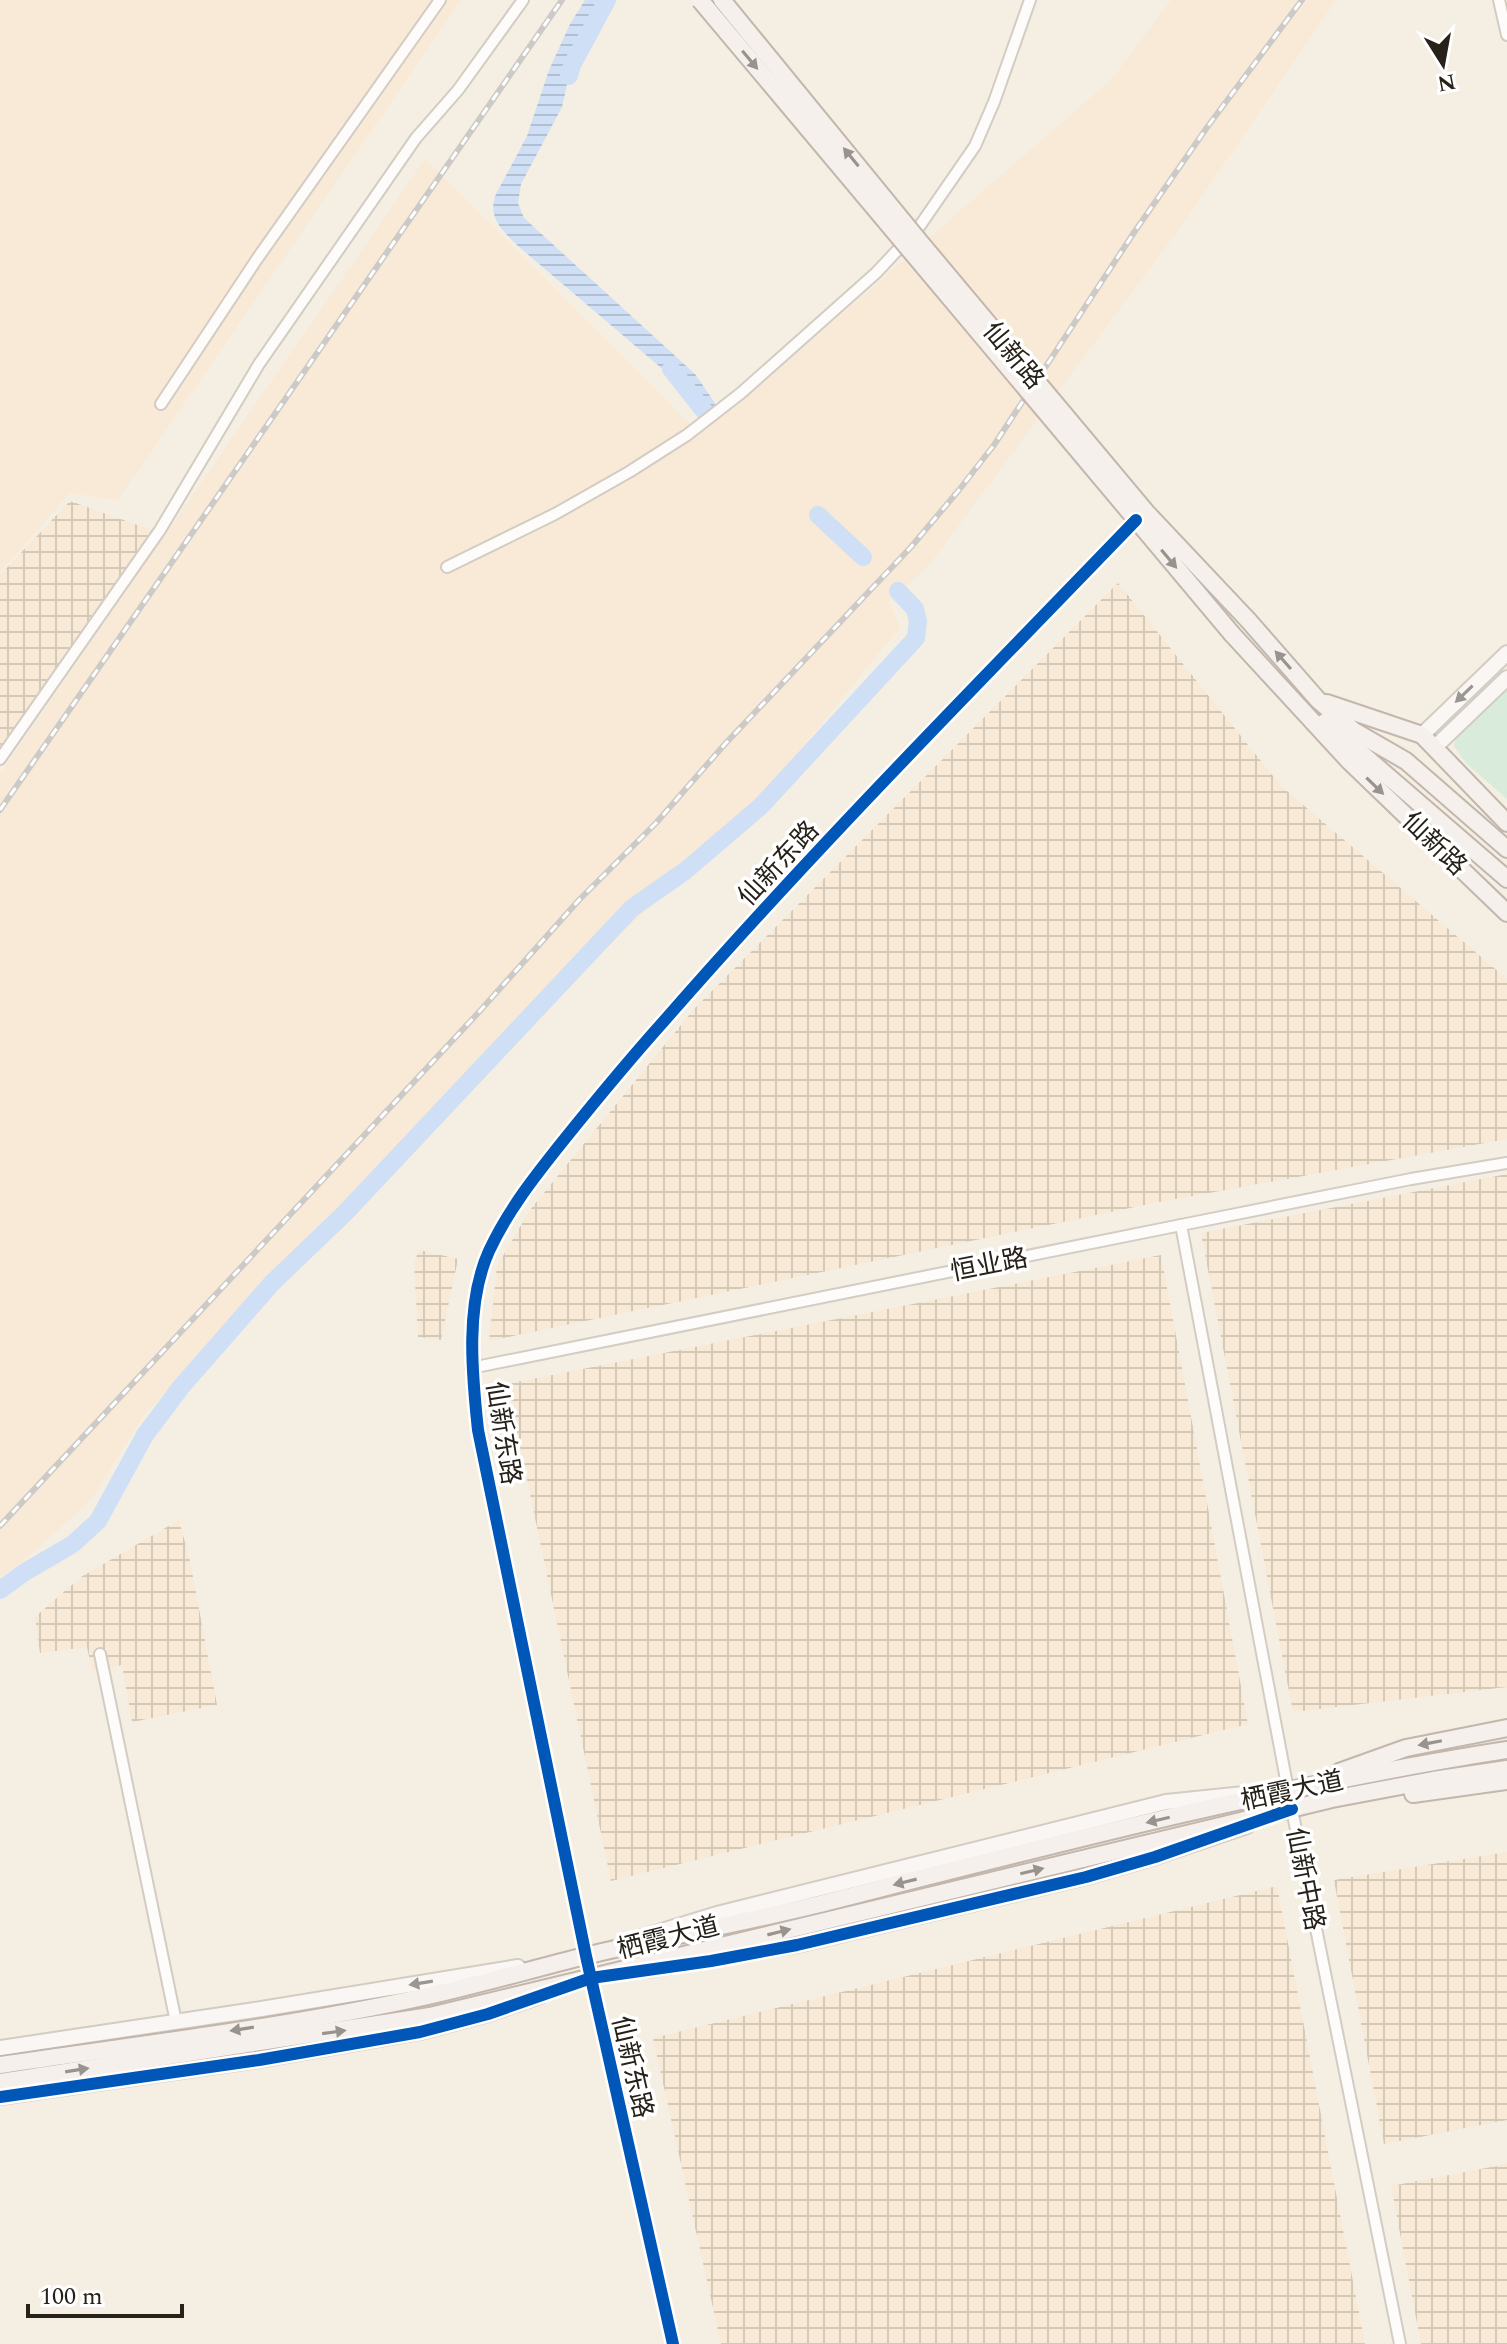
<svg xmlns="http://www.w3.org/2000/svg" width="1507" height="2344" viewBox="0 0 1507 2344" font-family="Spectral,'Noto Sans SC',serif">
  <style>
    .built { fill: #f8ead6 }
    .industrial { fill: url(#industrial-grid) }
    .park { fill: #d9ecdb }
    .water { fill: url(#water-rules) }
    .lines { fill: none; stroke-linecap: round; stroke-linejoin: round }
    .river { stroke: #cfdff5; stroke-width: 18 }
    .street-casing { stroke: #d2ccc3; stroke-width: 14 }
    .secondary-casing { stroke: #d2ccc3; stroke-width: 18 }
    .primary-casing { stroke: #c2b6ad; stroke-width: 20 }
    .street { stroke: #fefcfb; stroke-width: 10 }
    .secondary { stroke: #f9f6f4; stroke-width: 14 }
    .primary { stroke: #f6f0ec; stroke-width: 16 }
    .rail-casing { stroke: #cccac7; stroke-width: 6 }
    .rail { stroke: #fff; stroke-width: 3; stroke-dasharray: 9; stroke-linecap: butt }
    .primary-bridge-casing { stroke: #c2b6ad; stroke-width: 20; stroke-linecap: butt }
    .primary-bridge { stroke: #f6f0ec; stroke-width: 16 }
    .cycleway-casing { stroke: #fff; stroke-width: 17 }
    .cycleway { stroke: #0057b8; stroke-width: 12 }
    .oneway { fill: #98938d }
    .oneway2 { fill: #9a9691 }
    .labels { text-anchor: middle; stroke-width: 7; stroke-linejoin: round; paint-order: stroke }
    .street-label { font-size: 26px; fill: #262119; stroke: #fff }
  </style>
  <defs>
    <pattern id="industrial-grid" width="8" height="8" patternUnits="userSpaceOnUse" patternTransform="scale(2)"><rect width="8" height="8" fill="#f8ead6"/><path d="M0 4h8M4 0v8" fill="none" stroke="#d4c8b7"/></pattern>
    <pattern id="water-rules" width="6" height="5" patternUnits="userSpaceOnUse" patternTransform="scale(2)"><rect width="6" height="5" fill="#cfdff5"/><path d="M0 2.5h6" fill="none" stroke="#b2bfd1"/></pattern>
  </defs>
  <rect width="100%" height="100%" fill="#f5eee2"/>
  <!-- built -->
  <g class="built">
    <path d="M0 0H461L118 500 70 493 0 572Z"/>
    <path d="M1171 0H1336L1184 222 930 564 889 602 900 627 739 825 496 1048 143 1416 92 1499 22 1562 0 1577V774L425 159 697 431 733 409 1112 79Z"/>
  </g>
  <!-- industrial -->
  <g class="industrial">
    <path d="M70 501 157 532 0 756V575Z"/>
    <path d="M1118 583 1281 786 1507 979V1139L1154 1203 489 1341 497 1266 530 1210 694 1009Z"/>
    <path d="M1507 1174V1687L1293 1712 1201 1233Z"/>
    <path d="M419 1250 458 1259 441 1340 418 1337 414 1263Z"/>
    <path d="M1161 1255 1248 1724 611 1881 507 1384Z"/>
    <path d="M179 1520 190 1561 217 1705 132 1722 122 1665 92 1670 87 1647 40 1653 35 1617 81 1577Z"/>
    <path d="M1507 1852V2120L1384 2144 1334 1880Z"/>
    <path d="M1277 1886 1365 2344H721L653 2038Z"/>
    <path d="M1507 2164V2344H1421L1391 2186Z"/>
  </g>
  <!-- park -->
  <path class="park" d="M1507 690V799L1466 763 1454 746 1457 734Z"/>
  <!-- water -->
  <path class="water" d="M585 0H612L584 39 569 76 562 107 521 184 518 203 524 218 695 374 715 403 713 412 518 246C503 231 488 219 495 196L527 136 549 70 570 24Z"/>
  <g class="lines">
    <!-- river -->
    <g class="river">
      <path d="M569 76 572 65 607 0"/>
      <path d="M671 369 705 412"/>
      <path d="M818 515 863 557"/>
      <path d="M0 1590 25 1572 73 1544 98 1521 145 1435 181 1387 272 1283 345 1213 632 908 685 871 761 806 916 638 918 621 915 609 898 591"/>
    </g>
    <!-- street casing -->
    <g class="street-casing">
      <g id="street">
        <path d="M1499 0 1507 35"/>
        <path d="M161 404 257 259 440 0"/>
        <path d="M447 567 555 514 629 472 687 435 741 393 876 273 919 227 975 146 994 102 1030 0"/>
        <path d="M0 759 160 530 259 364 416 138 458 90 523 0"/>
        <path d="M1181 1225 1288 1790 1400 2344"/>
        <path d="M471 1368 1181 1225 1411 1179 1507 1163"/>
        <path d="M100 1654 176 2022"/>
        <path d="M673 2344 586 1956 478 1430C472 1374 465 1304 489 1251 508 1210 535 1176 563 1141 596 1100 629 1060 664 1021 815 848 977 685 1136 520"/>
      </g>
    </g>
    <!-- secondary casing -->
    <g class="secondary-casing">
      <g id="secondary">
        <path d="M1422 735 1507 653"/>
        <path d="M1434 748 1507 678"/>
        <path d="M642 1937 717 1914 1166 1802 1244 1794"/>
        <path d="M649 1970 797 1945 1086 1877 1155 1857 1247 1826"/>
        <path d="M0 2048 255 2010 518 1967"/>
        <path d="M0 2097 259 2060 420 2032 488 2014 540 1996"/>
      </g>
    </g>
    <!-- primary casing -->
    <g class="primary-casing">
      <g id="primary">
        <path d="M1248 620 1318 700 1354 731 1406 761 1507 849"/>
        <path d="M1232 634 1349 761 1507 913"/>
        <path d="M1327 703 1422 735 1507 823"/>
        <path d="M1325 722 1507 879"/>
        <path d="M1339 1772 1406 1748 1507 1728"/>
        <path d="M1413 1794 1507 1781"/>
        <path d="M0 2065C143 2044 287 2027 428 1996 481 1984 533 1969 585 1956 663 1937 742 1923 820 1904 1048 1846 1275 1786 1507 1750"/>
        <path d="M0 2082 430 2016 1332 1799 1433 1780 1507 1769"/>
      </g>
    </g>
    <!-- street -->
    <use href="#street" class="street"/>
    <!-- secondary -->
    <use href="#secondary" class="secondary"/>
    <!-- primary -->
    <use href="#primary" class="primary"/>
    <!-- rail casing -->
    <g class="rail-casing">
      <g id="rail">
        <path d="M0 810 562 0"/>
        <path d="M0 1526 479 1012 579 900 656 823 725 744 911 547 959 490 994 445 1135 231 1208 126 1302 0"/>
      </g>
    </g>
    <!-- rail -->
    <use href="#rail" class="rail"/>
    <!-- primary-bridge casing -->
    <g class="primary-bridge-casing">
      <g id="primary-bridge">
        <path d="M700 0 1232 634"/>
        <path d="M722 0 920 242 1146 512 1248 620"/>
      </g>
    </g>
    <!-- primary-bridge -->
    <use href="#primary-bridge" class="primary-bridge"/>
    <!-- cycleway casing -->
    <g class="cycleway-casing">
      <g id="cycleway">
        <path d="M0 2097 259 2060 420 2032 488 2014 591 1978 711 1961 797 1945 1086 1877 1155 1857 1292 1809"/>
        <path d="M673 2344 586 1956 478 1430C472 1374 465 1304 489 1251 508 1210 535 1176 563 1141 596 1100 629 1060 664 1021 815 848 977 685 1136 520"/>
      </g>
    </g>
    <!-- cycleway -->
    <use href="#cycleway" class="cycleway"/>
  </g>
  <!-- one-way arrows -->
  <defs><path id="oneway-solid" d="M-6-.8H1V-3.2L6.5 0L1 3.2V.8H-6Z" transform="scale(2)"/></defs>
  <g class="oneway">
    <use href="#oneway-solid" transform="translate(750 60) rotate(50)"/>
    <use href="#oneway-solid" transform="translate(851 157) rotate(-129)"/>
    <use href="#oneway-solid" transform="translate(1169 559) rotate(50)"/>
    <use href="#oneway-solid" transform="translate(1283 660) rotate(-131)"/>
    <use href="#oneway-solid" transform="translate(1375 786) rotate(44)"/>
    <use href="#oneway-solid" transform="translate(1430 1743) rotate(169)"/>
    <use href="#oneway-solid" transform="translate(1158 1820) rotate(167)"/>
    <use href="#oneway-solid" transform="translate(1032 1871) rotate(-13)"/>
    <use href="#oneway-solid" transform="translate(905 1882) rotate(166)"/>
    <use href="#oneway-solid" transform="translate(779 1932) rotate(-14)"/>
    <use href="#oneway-solid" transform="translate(242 2029) rotate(171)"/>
    <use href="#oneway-solid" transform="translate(334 2032) rotate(-8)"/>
    <use href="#oneway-solid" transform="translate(77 2070) rotate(-9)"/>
  </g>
  <g class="oneway2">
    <use href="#oneway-solid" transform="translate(1464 694) rotate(136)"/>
    <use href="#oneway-solid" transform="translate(421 1983) rotate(171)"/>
  </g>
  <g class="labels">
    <!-- street labels -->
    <g class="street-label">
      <text transform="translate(1014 355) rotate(50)" y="9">仙新路</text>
      <text transform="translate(1435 843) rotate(44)" y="9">仙新路</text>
      <text transform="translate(778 863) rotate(-47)" y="9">仙新东路</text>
      <text transform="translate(989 1264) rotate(-11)" y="9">恒业路</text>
      <text transform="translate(504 1433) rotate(81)" y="9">仙新东路</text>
      <text transform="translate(1292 1790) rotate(-12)" y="9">栖霞大道</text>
      <text transform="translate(1306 1879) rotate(79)" y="9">仙新中路</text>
      <text transform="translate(668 1937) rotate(-14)" y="9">栖霞大道</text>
      <text transform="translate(633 2067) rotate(77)" y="9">仙新东路</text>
    </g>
  </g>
  <!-- north arrow -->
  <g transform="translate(1443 64) rotate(169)" stroke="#ffffff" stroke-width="6" paint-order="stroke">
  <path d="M0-6L14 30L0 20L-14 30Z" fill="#262119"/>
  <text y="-12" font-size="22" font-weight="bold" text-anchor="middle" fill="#262119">N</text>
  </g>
  <!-- scale -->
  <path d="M28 2304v12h154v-12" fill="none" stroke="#262119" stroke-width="4"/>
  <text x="40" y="2304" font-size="24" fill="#262119" stroke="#ffffff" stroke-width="6" paint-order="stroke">100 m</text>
</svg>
